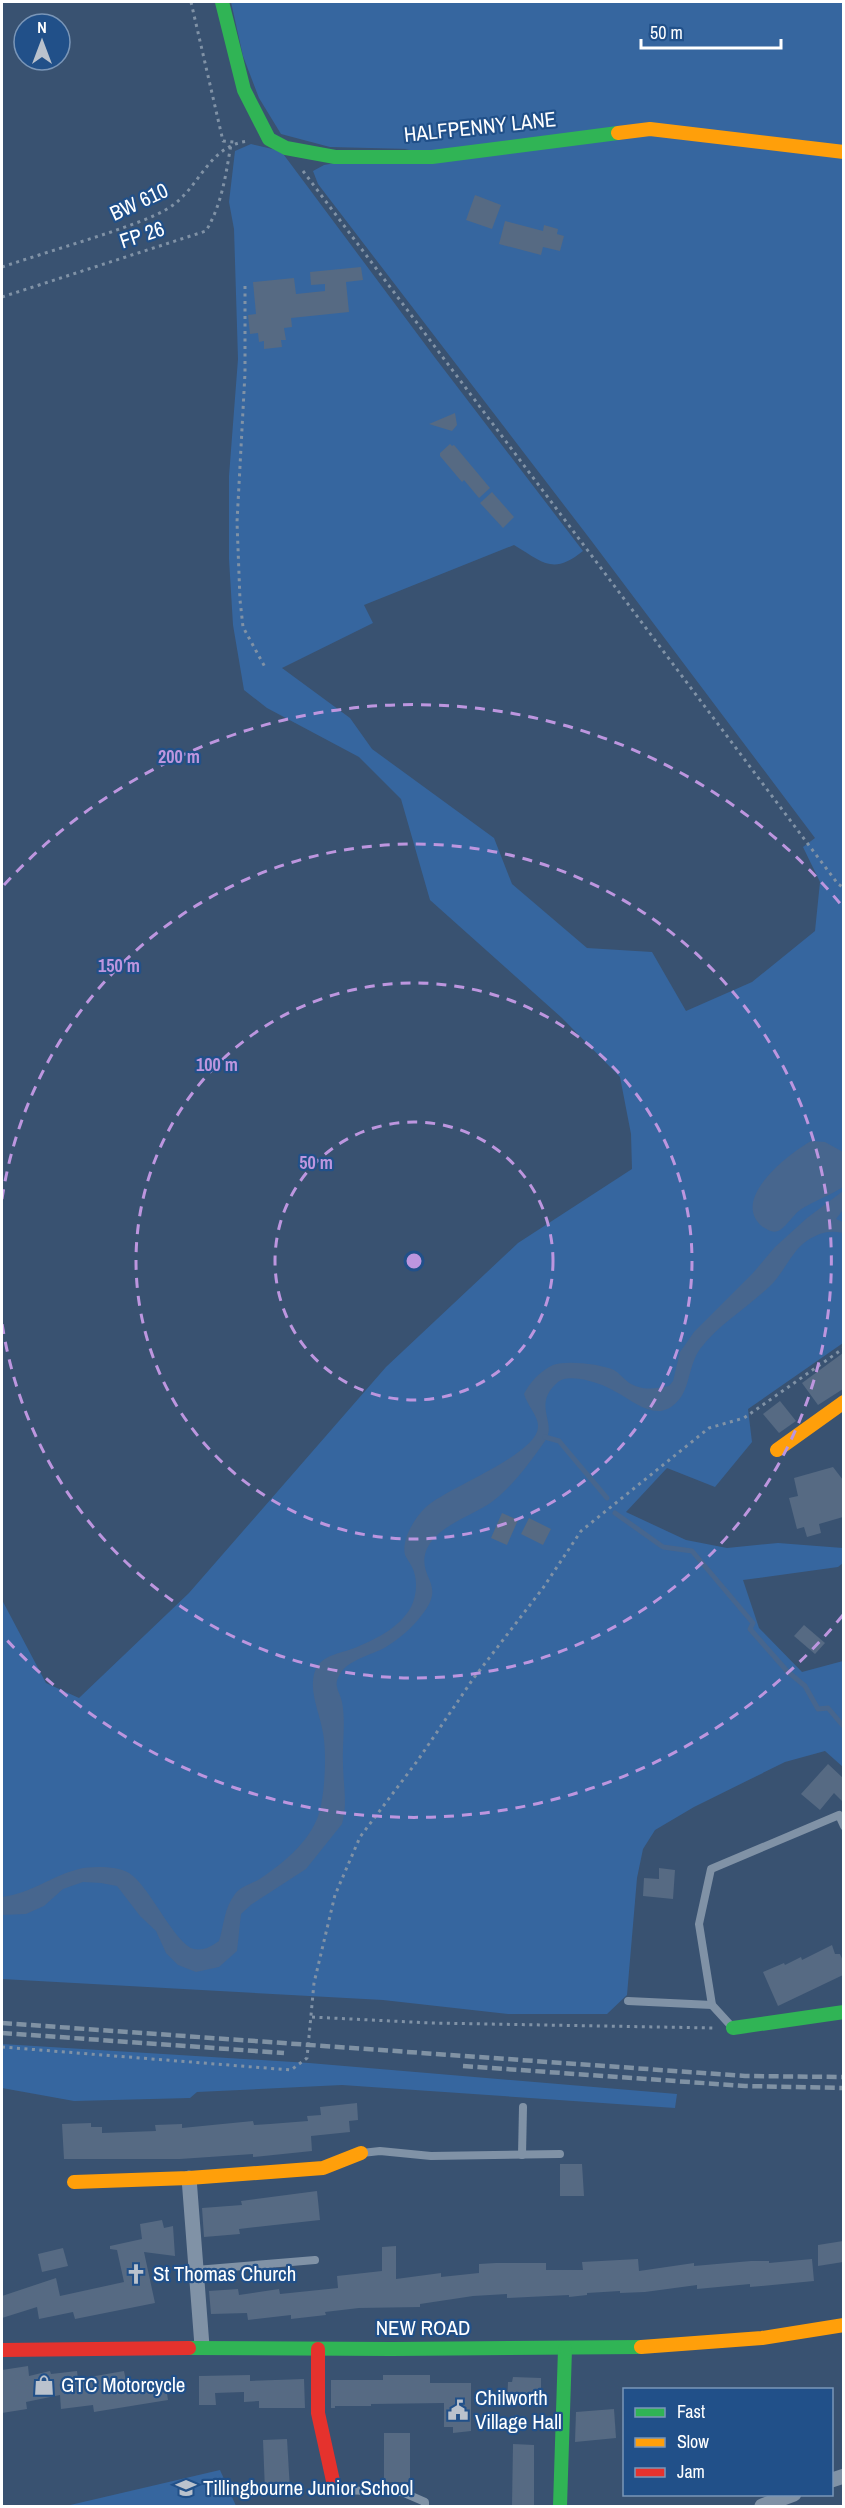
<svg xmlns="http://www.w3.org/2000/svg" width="845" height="2508" viewBox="0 0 845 2508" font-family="'Archivo Narrow',sans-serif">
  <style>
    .green { fill: #36669f }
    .water { fill: #47668e }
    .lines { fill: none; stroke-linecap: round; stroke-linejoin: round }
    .stream { stroke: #47668e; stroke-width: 5 }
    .building { fill: #566a83 }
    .path { stroke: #8092a6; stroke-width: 3; stroke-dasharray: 3 4.5; stroke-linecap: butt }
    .lane { stroke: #8092a6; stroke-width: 8 }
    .street { stroke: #8092a6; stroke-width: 15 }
    .fast { stroke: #30b455; stroke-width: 14 }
    .slow { stroke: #ff9f0a; stroke-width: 14 }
    .jam { stroke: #e5322d; stroke-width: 14 }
    .rail { stroke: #8092a4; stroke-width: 4.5; stroke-dasharray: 10 4.5; stroke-linecap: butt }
    .ring { fill: none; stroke: #bd96df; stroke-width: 3; stroke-dasharray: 10 8 }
    .labels { text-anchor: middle; stroke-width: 4.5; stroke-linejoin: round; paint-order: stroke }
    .street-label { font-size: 21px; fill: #fff; stroke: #215089 }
    .poi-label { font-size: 21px; fill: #fff; stroke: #215089; text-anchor: start }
    .centre { fill: #bd96df; stroke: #215089; stroke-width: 3 }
    .ring-label { font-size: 18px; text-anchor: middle; font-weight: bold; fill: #bd96df; stroke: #215089; stroke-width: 4.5; stroke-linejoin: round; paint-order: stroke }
  </style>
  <rect width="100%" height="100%" fill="#395271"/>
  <!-- green -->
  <g class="green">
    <path d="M231 2H843V1343L748 1409 752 1442 715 1487 667 1468 626 1512 686 1540 727 1548 778 1543 843 1548V1563L838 1567 743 1580 759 1628 802 1672 843 1661V1767L825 1751 785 1762 694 1807 655 1830 643 1849 637 1878 627 1995 607 2014H508L383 2000 2 1979V1600L46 1683 79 1698 189 1593 386 1367 518 1243 632 1169 631 1134 620 1077 562 1018 430 900 401 799 359 757 267 708 244 690 233 625 229 559V476L238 359 234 229 229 202 235 151 251 144 281 151 436 359 583 551C553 575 544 563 514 545L364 605 373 623 282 668 350 718 372 749 494 838 512 884 587 948 652 952 686 1011 752 982 815 931 820 882 803 847 815 838 590 539 318 184 313 171 324 165 410 149 330 147 281 134 259 98 243 56Z"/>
    <path d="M2 2044 309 2063 677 2094 675 2108 342 2085 197 2092 190 2098 74 2101 2 2088Z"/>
    <path d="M220 2470 236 2506H66Z"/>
  </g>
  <!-- water -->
  <g class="water">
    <path d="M811 1141 825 1142 843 1152V1187C831 1195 816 1200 803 1208 795 1212 787 1226 780 1230 774 1234 768 1230 763 1227 729 1200 787 1155 811 1141Z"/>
    <path d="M843 1191V1210L836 1219 843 1222V1233C829 1230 821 1232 808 1240 792 1250 784 1273 770 1286 747 1308 719 1324 700 1349 689 1365 690 1384 681 1397 660 1426 637 1403 616 1392 604 1385 593 1381 580 1379 573 1378 564 1377 558 1382 531 1405 558 1423 545 1441 530 1462 513 1486 493 1501 472 1517 436 1525 426 1551 417 1578 448 1584 421 1616 412 1628 399 1639 386 1647 372 1655 346 1660 339 1676 333 1686 340 1692 342 1702 346 1723 342 1743 343 1763 343 1783 348 1805 342 1824L306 1869 252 1904 241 1914 237 1951 219 1967 196 1972 178 1965 166 1953 156 1931 140 1916 117 1886 101 1883 83 1882 63 1889 44 1906 26 1914 2 1915V1897C32 1893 51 1876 79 1869 91 1866 118 1866 129 1873 150 1886 175 1945 194 1949 204 1951 212 1946 219 1941 224 1925 224 1908 235 1894 240 1887 250 1884 258 1880 281 1865 306 1845 317 1819 325 1800 327 1753 323 1733 320 1713 308 1691 315 1671 321 1654 344 1653 357 1647 378 1638 400 1627 411 1607 417 1595 418 1579 412 1567 410 1563 407 1559 405 1555 401 1540 415 1517 426 1507 446 1488 537 1455 538 1427 539 1417 527 1405 524 1394 530 1382 540 1371 553 1365 566 1360 601 1364 614 1370 619 1373 623 1378 628 1382 641 1391 654 1389 669 1386L673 1381 680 1352 694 1332 753 1273 775 1247 807 1218Z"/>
  </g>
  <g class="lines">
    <!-- stream -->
    <g class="stream">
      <path d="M545 1437 559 1441 607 1498"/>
      <path d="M615 1513 663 1547 692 1551 753 1623 750 1629 787 1671 805 1686 818 1709 828 1708 844 1727"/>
    </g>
  </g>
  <!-- building -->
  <g class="building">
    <path d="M475 195 501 205 492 229 466 220Z"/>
    <path d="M505 221 543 231 544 225 558 229 557 234 564 236 560 251 543 247 541 255 499 244Z"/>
    <path d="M361 267 363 280 346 282 349 312 291 318 292 327 284 328 286 340H281L282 347 264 349V341L259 342 258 333 250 334 248 315 256 314 253 282 294 278 296 294 325 291V284L311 285 310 272Z"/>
    <path d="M455 413 457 425 452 431 429 424Z"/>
    <path d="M450 444 452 446 454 445 490 488 479 498 464 480 462 482 440 456V453Z"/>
    <path d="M492 492 514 517 503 528 480 503Z"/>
    <path d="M843 1353V1389L818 1405 802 1383Z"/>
    <path d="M780 1401 796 1421 779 1433 763 1414Z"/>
    <path d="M833 1467 843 1480V1517L819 1524 821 1533 807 1537 804 1527 797 1529 789 1498 798 1496 794 1478Z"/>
    <path d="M502 1513 518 1520 507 1545 491 1538Z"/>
    <path d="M529 1518 551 1529 543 1545 521 1534Z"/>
    <path d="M804 1625 825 1643 815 1654 794 1636Z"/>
    <path d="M828 1764 843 1778V1802L834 1793 820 1810 801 1794Z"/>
    <path d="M659 1868 675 1870 673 1899 643 1896 644 1878 659 1879Z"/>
    <path d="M832 1945 835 1954H840L843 1961V1975L778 2006 763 1972 784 1963 785 1965 801 1957 802 1960Z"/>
    <path d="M357 2103 358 2120 349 2121 350 2132 311 2136 312 2151 253 2157V2154L180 2159H64L62 2124 91 2123V2127H102V2133L156 2131 155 2125 182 2124V2128L253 2121 254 2125 270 2124 308 2121 307 2116 321 2115 320 2107Z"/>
    <path d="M560 2164H582L584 2196H560Z"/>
    <path d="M317 2191 320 2220 239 2229 240 2234 204 2237 202 2208 242 2205 241 2201Z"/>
    <path d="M162 2220 164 2228 173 2226 175 2256 144 2252 155 2303 75 2319 73 2312 39 2319 37 2307 2 2318V2296L56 2278 60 2296 124 2282 117 2250 110 2249V2246L142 2239 140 2224Z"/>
    <path d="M843 2241V2262L818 2266V2245Z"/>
    <path d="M396 2246V2279L441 2273V2277L479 2273V2264L496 2263H546V2270H583L582 2262 638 2259 639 2271 694 2263V2266L751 2261H769V2263L812 2259 814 2281 750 2287V2284L697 2289V2285L645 2292 620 2293V2291L587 2293V2295L569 2297V2295L507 2298V2294L473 2296 420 2304V2307L359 2308 325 2312 326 2315 291 2319V2315L248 2320 247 2313 211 2314 209 2291 238 2289 239 2295 279 2289 280 2294 338 2288 337 2276 382 2271V2247Z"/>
    <path d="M63 2248 68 2266 42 2272 38 2254Z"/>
    <path d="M28 2366 29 2376 50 2371 51 2374 77 2371 78 2379 124 2371 127 2386 165 2381 168 2400 94 2412 93 2405 61 2409 60 2395 26 2402 27 2409 2 2413V2370Z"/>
    <path d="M250 2375V2381L304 2379 305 2408H259V2401L244 2402V2392L215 2393 216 2405H199V2376Z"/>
    <path d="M383 2375H430V2383H471V2431L453 2433V2427H444V2403L371 2404V2406H335V2408H331V2380H383Z"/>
    <path d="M513 2377 541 2378V2397H523V2404H507L508 2382H512Z"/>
    <path d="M614 2409 616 2438 575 2442 576 2412Z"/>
    <rect x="384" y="2433" width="26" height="49"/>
    <path d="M287 2439 290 2490 265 2491 263 2440Z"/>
    <path d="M513 2444 534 2445V2506H512Z"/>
  </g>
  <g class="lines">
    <!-- path -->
    <g class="path">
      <path d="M191 2 223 141 234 142"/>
      <path d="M303 171 838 884 844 888"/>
      <path d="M2 267C38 255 75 244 111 232 130 225 150 219 167 209 200 190 207 145 249 141"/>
      <path d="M245 286V373L237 522 240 600 243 627 266 669"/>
      <path d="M2 297 206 231C222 204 226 174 231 144"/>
      <path d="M312 2017 430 2023 715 2028"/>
      <path d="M2 2047 291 2070 307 2058 314 1983 335 1895 360 1837 418 1760 473 1679 543 1588 581 1531 709 1428 744 1418 844 1348"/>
    </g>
    <!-- lane -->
    <g class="lane">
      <path d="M628 2001 712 2005"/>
      <path d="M733 2028 712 2005 699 1924 711 1869 839 1815 844 1826"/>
      <path d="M362 2153 380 2151 431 2156 560 2154"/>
      <path d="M522 2155 523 2107"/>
      <path d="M196 2270 315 2260"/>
      <path d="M337 2490 402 2492 425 2502V2506"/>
    </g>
    <!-- street -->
    <g class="street">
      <path d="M189 2178 202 2346"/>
      <path d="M832 2480 844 2476"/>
      <path d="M762 2506 794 2494"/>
    </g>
    <!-- fast -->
    <g class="fast">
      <path d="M222 2 244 90 269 139 286 148 335 157H432L618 133"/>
      <path d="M733 2028 844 2012"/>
      <path d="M189 2348 392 2349 641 2347"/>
      <path d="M560 2506 565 2349"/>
    </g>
    <!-- slow -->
    <g class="slow">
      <path d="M618 133 650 129 844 152"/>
      <path d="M777 1450 844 1402"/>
      <path d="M74 2182 189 2178 323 2168 361 2153"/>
      <path d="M641 2347 762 2338 844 2325"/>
    </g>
    <!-- jam -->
    <g class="jam">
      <path d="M318 2349V2413L335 2490"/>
      <path d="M2 2350 189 2348"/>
    </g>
    <!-- rail -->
    <g class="rail">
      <path d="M2 2023 745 2076 844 2077"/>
      <path d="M2 2033 284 2053"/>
      <path d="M463 2066 745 2086 844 2088"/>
    </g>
  </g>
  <!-- distance rings -->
  <g class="ring">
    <circle cx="414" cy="1261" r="139"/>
    <circle cx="414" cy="1261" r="278"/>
    <path d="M2 1199A417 417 0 1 1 2 1323"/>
    <path d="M843 1615A556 556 0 0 1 4 1637M4 885A556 556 0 0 1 843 907"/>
  </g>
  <!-- icons -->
  <defs>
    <g id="church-bare" transform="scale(1.62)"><path d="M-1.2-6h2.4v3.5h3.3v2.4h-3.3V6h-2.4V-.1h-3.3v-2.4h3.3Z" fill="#bac2cd" stroke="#215089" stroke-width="2.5" paint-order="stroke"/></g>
    <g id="shop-bare" transform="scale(1.62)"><path d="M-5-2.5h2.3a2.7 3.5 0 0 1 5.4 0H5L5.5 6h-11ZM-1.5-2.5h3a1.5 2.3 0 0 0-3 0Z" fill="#bac2cd" stroke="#215089" stroke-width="2.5" paint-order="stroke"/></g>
    <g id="civic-bare" transform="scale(1.62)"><path d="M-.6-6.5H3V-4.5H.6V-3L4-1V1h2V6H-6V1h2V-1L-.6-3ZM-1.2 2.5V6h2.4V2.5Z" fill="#bac2cd" stroke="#215089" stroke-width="2.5" paint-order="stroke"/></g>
    <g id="school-bare" transform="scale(1.62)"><path d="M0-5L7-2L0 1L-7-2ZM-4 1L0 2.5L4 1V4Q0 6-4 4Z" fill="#bac2cd" stroke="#215089" stroke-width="2.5" paint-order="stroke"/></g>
  </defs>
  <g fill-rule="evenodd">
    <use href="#church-bare" x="136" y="2274"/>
    <use href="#shop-bare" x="44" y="2385"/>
    <use href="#civic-bare" x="458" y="2410"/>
    <use href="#school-bare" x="186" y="2488"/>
  </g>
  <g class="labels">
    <!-- street labels -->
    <g class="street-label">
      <text transform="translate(480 127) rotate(-6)" y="7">HALFPENNY LANE</text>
      <text transform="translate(139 202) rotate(-25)" y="7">BW 610</text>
      <text transform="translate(142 235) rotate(-18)" y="7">FP 26</text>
      <text x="423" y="2335">NEW ROAD</text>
    </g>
    <!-- poi labels -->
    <g class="poi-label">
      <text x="153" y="2281">St Thomas Church</text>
      <text x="61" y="2392">GTC Motorcycle</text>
      <text x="475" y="2405">Chilworth<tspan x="475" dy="24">Village Hall</tspan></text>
      <text x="203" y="2495">Tillingbourne Junior School</text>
    </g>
  </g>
  <circle cx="414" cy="1261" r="9" class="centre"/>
  <g class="ring-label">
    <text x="179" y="763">200 m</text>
    <text x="119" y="972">150 m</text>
    <text x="217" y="1071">100 m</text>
    <text x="316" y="1169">50 m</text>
  </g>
  <!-- border -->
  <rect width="845" height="2508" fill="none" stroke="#ffffff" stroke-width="6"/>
  <!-- legend -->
  <rect x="623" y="2388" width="210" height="108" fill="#215089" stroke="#7a96b8" stroke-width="1.5"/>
  <rect x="635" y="2408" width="30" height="9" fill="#30b455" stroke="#7a96b8" stroke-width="1.5"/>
  <text x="677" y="2418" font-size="18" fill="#ffffff">Fast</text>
  <rect x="635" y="2438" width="30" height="9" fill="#ff9f0a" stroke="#7a96b8" stroke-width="1.5"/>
  <text x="677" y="2448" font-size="18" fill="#ffffff">Slow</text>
  <rect x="635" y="2468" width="30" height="9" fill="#e5322d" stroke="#7a96b8" stroke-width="1.5"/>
  <text x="677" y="2478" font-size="18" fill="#ffffff">Jam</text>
  <!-- north arrow -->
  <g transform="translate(42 42)"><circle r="28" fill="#215089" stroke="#7a96b8" stroke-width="1.5"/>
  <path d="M0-4.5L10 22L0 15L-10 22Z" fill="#bac2cd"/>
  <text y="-9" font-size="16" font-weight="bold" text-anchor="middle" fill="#ffffff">N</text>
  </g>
  <!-- scale -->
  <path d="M641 39v9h140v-9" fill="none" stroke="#ffffff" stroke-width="3"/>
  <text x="650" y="39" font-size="18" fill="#ffffff" stroke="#215089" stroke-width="4.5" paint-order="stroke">50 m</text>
</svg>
